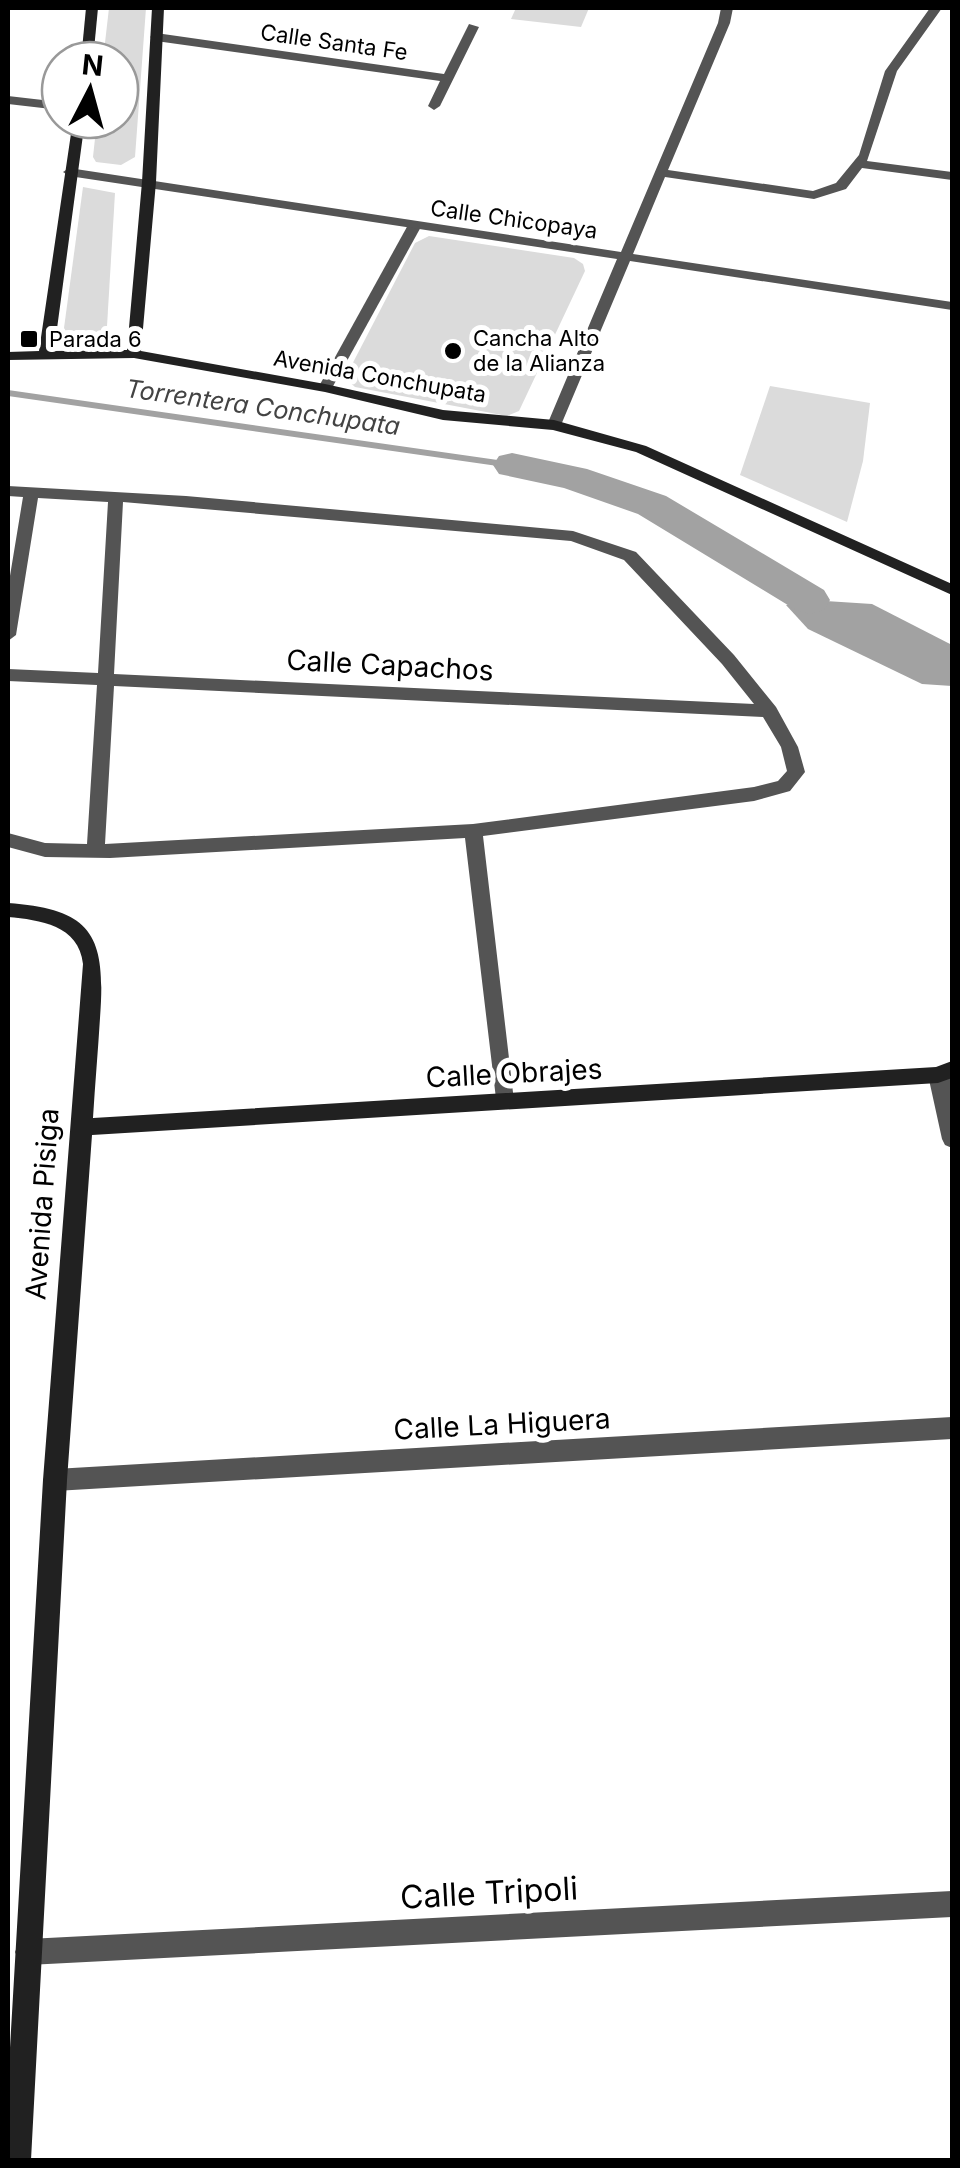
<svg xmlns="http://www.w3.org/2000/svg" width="960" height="2168" viewBox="0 0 960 2168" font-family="Inter,sans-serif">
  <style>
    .green { fill: #dbdbdb }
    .water { fill: #a2a2a2 }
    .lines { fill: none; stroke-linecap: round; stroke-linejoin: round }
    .stream { fill: #a2a2a2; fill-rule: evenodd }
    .canal { fill: #a2a2a2; fill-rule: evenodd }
    .lane { fill: #545454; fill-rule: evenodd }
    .street { fill: #545454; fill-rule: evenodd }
    .secondary { fill: #212121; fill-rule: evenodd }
    .poi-dot { fill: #000; stroke: #fff; stroke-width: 4 }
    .labels { text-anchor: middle; stroke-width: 10; stroke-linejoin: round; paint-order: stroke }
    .far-street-label { font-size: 22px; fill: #000; stroke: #fff }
    .far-poi-label { font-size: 22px; fill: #000; stroke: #fff; text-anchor: start }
    .far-water-label { font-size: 25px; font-style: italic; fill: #434343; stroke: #fff }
    .street-label { font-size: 28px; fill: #000; stroke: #fff }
    .near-street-label { font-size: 32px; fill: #000; stroke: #fff }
  </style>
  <rect width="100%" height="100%" fill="#fff"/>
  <!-- green -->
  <g class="green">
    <path d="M109 8H146L135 157 121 165 96 162 93 157 97 120H120V60H103Z"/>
    <path d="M516 8H589L581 27 511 19Z"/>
    <path d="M83 187 115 193 107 326C98 343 73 346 64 328Z"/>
    <path d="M429 236 574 258 583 264 585 271 519 411 507 416 355 387 345 378 415 243Z"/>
    <path d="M770 386 870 403 863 461 847 522 740 475Z"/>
  </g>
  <!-- water -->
  <path class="water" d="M810 600 872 604 952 645V686L922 684 808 629 786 605Z"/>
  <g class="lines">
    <!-- stream -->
    <path class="stream" d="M8 390 512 462 517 465 512 468 8 396Z"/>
    <!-- canal -->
    <path class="canal" d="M512 453 587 469 666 496 824 590 830 600 824 610 810 614 796 610 638 514 564 488 499 474 493 465 499 456Z"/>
    <!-- lane -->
    <path class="lane" d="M415 221 422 225 332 388 330 391H320L318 388 408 225Z"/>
    <!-- street -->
    <g class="street">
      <path d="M721 8H733L730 23 668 170 813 191 836 183 859 155 885 71 930 8H942L897 71 867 161 952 172V180L862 168 846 189 814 199 665 177 633 254 952 302V310L630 261 561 425 554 430 547 425 617 259 69 176 63 172 69 168 621 252 718 23Z"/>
      <path d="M469 24 479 27 440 106 434 110 428 106 440 81 156 41 150 37 156 33 444 74Z"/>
      <path d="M8 96 60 102V110L8 104Z"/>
      <path d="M8 486 186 496 573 531 636 552 734 655 776 707 798 747 805 772 790 791 754 801 483 836 514 1101 511 1107H497L465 838 110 858 45 857 8 847V833L45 843 87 844 97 685 8 681V669L98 673 108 502 38 498 16 635 8 641V588L23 497 8 496ZM123 502 571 541 624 560 722 664 754 704 114 674ZM114 686 763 717 781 747 787 771 778 781 754 787 473 824 105 844Z"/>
      <path d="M952 1066V1082H950L952 1148 945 1145 942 1139 928 1075 931 1069Z"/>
      <path d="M952 1417V1439L55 1491 47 1488 43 1480 47 1472 55 1469Z"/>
      <path d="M952 1891V1917L28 1965 19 1961 15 1952 19 1943 28 1939Z"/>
    </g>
    <!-- secondary -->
    <g class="secondary">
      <path d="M86 8H98L93 60H81Z"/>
      <path d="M152 8H164L156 182 141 351 325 384 443 410 554 420 646 446 952 584V595L636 452 553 430 443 420 325 392 134 358 8 360V352L39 351 73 120H85L54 351 127 350 142 182Z"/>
      <path d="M8 903C94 909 106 937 100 1018 98 1051 95 1084 93 1118L936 1067 952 1061V1078L938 1083 92 1135 67 1480 31 2160H8V2082L43 1480 83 964C79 925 40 920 8 917Z"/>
    </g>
  </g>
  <!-- markers -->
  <g class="poi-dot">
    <rect x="19" y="329" width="20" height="20" rx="5"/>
    <circle cx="453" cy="351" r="10"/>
  </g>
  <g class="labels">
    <!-- far-street labels -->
    <g class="far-street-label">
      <text transform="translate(334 42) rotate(8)" y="8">Calle Santa Fe</text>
      <text transform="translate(514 219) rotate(8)" y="8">Calle Chicopaya</text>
      <text transform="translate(380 376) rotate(10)" y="8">Avenida Conchupata</text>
    </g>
    <!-- far-poi labels -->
    <g class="far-poi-label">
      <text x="473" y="346">Cancha Alto<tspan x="473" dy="25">de la Alianza</tspan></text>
      <text x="49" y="347">Parada 6</text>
    </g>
    <!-- far-water labels -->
    <g class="far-water-label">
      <text transform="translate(263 407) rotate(8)" y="9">Torrentera Conchupata</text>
    </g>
    <!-- street labels -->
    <g class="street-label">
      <text transform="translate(390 665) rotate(3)" y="10">Calle Capachos</text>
      <text transform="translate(514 1073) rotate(-3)" y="10">Calle Obrajes</text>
      <text transform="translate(42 1204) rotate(-86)" y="10">Avenida Pisiga</text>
      <text transform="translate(502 1424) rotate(-3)" y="10">Calle La Higuera</text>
    </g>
    <!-- near-street labels -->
    <g class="near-street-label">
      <text transform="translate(489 1893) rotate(-3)" y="11">Calle Tripoli</text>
    </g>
  </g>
  <!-- border -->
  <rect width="960" height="2168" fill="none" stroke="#000000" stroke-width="20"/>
  <!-- north arrow -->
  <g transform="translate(90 90) rotate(6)"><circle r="48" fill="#ffffff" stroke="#999999" stroke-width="2.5"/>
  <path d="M0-8L18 38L0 25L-18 38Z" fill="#000000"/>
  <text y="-15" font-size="28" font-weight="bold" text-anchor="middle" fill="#000000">N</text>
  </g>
</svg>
